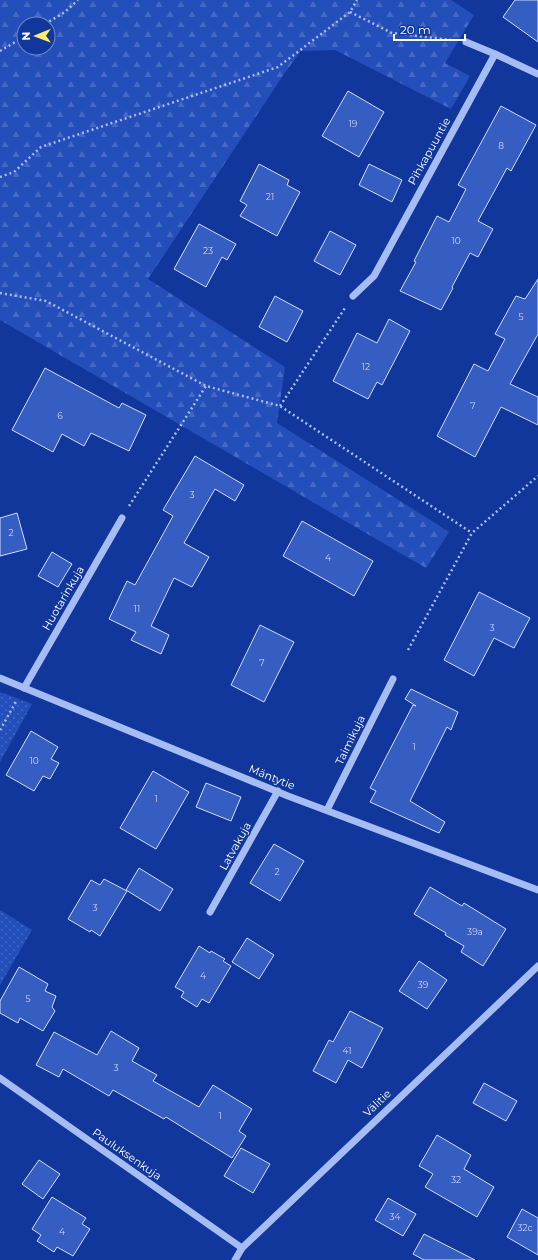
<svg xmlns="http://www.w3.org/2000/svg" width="538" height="1260" viewBox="0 0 538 1260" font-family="Montserrat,sans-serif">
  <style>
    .grass { fill: url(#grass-dots) }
    .forest { fill: url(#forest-firs); fill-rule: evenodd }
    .building { fill: #355dc2; stroke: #cedcfe }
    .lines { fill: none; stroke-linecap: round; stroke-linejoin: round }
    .path { stroke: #a5bcf4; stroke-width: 2.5; stroke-dasharray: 2 3; stroke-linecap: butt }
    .minor { stroke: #a5bcf4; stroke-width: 7 }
    .labels { text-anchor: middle; stroke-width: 3; stroke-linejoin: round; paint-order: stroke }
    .number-label { font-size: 9px; fill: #ccd6f0 }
    .street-label { font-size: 11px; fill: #fff; stroke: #11379c }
  </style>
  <defs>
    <pattern id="grass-dots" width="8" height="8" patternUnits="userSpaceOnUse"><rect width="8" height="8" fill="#244fba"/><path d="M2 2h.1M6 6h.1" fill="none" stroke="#4569c4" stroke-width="1.8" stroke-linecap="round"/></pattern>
    <pattern id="forest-firs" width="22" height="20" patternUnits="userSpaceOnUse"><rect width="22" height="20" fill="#244fba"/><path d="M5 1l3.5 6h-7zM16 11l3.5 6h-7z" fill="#4569c4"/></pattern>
  </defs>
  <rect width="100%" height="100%" fill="#11379c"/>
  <!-- grass -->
  <g class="grass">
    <path d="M0 692 32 704 0 762Z"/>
    <path d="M0 910 32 930 0 985Z"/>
  </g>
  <!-- forest -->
  <path class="forest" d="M0 0H451L474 15 445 63 470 76 451 109 335 50 301 51 284 74 148 279 285 367 277 423 449 532 426 568 0 320ZM24 24H48V48H24Z"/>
  <!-- building -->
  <g class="building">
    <path d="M515 0H538V42L503 17Z"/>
    <path d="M348 91 384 112 359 157 322 136Z"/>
    <path d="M501 106 536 125 511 171 507 168 478 221 493 229 478 257 470 253 452 287 453 288 441 310 400 291 416 262 414 261 437 216 449 222 466 189 458 185Z"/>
    <path d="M259 164 289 180 287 185 300 192 277 236 240 216 247 205 240 201Z"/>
    <path d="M369 164 402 180 392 202 359 185Z"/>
    <path d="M199 224 236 244 227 260 222 257 206 287 174 269Z"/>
    <path d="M330 231 356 245 340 275 314 261Z"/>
    <path d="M538 279V334L510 384 538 397V425L501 407 475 457 437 436 474 364 488 371 505 339 495 334 516 296 525 299Z"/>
    <path d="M275 296 303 311 287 342 259 327Z"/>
    <path d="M389 319 410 331 382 385 377 382 368 399 333 381 357 333 377 343Z"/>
    <path d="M45 368 119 408 122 403 146 415 129 451 91 433 84 446 62 434 53 452 12 430Z"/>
    <path d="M195 456 244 485 235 501 215 489 184 543 209 557 192 587 174 578 151 626 169 635 161 654 131 640 136 632 109 619 127 581 135 585 173 516 163 510Z"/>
    <path d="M17 513 27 549 0 556V518Z"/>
    <path d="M302 521 373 561 354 596 283 556Z"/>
    <path d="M52 552 72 564 58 587 38 576Z"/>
    <path d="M479 592 530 618 514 648 494 638 474 676 444 660Z"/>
    <path d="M260 625 294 642 264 702 231 685Z"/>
    <path d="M411 689 458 712 451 730 447 727 410 801 445 822 439 833 370 802 376 791 370 788 413 705 416 706 405 699Z"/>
    <path d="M31 731 58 747 51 759 59 763 50 779 43 776 34 791 6 775Z"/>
    <path d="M153 771 189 792 156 849 120 828Z"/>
    <path d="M206 783 241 797 231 821 196 807Z"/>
    <path d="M274 844 304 861 280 901 250 883Z"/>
    <path d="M139 868 173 889 160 911 126 890Z"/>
    <path d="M104 879 127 891 100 936 91 930 90 932 68 919 91 880 100 885Z"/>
    <path d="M430 887 462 906 464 903 506 929 483 966 461 952 464 946 445 935 446 933 414 914Z"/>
    <path d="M247 938 274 955 259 979 232 962Z"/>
    <path d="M199 946 210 953 211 951 225 959 223 961 231 966 209 1003 202 999 197 1007 181 997 184 992 175 987Z"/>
    <path d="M419 961 447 980 427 1009 399 991Z"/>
    <path d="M19 967 48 984 45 991 56 996 52 1007 55 1011 43 1031 20 1018 18 1023 0 1013V1001Z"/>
    <path d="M350 1011 383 1028 362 1068 348 1060 336 1083 313 1071 329 1040 333 1042Z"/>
    <path d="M111 1031 139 1048 132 1061 157 1075 153 1081 199 1107 213 1085 252 1109 239 1131 246 1136 232 1158 166 1117 164 1119 113 1090 109 1096 63 1069 59 1077 36 1065 54 1032 97 1055Z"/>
    <path d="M484 1083 517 1101 506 1121 473 1103Z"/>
    <path d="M437 1135 471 1155 464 1169 494 1187 477 1217 425 1187 433 1174 419 1166Z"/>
    <path d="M241 1148 270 1164 253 1193 224 1176Z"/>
    <path d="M39 1160 60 1174 43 1199 22 1184Z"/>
    <path d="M52 1197 86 1218 82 1224 90 1229 73 1256 57 1247 54 1252 37 1241 41 1235 32 1229Z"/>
    <path d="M388 1198 416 1214 403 1236 375 1220Z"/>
    <path d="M522 1209 538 1218V1255L507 1237Z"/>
    <path d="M424 1234 475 1260H424L413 1254Z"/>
  </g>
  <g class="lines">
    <!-- path -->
    <g class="path">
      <path d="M350 12 392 33 451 40"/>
      <path d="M45 24 65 12 78 0"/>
      <path d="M0 51 24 37"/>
      <path d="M0 177 14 172 41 147 278 67 350 12 357 0"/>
      <path d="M0 293 46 301 206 386 280 406 472 533"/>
      <path d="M280 406 345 308"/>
      <path d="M129 506 206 386"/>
      <path d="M408 650 472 533 538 476"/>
      <path d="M0 730 17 700"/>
    </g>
    <!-- minor -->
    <g class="minor">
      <path d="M466 42 495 54"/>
      <path d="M353 296 374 276 495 54 538 74"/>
      <path d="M0 678 288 796 538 890"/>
      <path d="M24 688 122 518"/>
      <path d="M327 810 393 679"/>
      <path d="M210 912 278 791"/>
      <path d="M0 1078 242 1248"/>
      <path d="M235 1260 242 1248 538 966"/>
    </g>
  </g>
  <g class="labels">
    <!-- number labels -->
    <g class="number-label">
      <text x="353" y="127">19</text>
      <text x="501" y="149">8</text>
      <text x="270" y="200">21</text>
      <text x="456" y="244">10</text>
      <text x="208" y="254">23</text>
      <text x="521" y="320">5</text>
      <text x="366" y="370">12</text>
      <text x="473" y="409">7</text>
      <text x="60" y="419">6</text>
      <text x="192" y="498">3</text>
      <text x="11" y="536">2</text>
      <text x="328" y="561">4</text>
      <text x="137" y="612">11</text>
      <text x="492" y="631">3</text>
      <text x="262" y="666">7</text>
      <text x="414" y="750">1</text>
      <text x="34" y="764">10</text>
      <text x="156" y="802">1</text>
      <text x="277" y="875">2</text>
      <text x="95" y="911">3</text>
      <text x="475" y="935">39a</text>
      <text x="203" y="979">4</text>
      <text x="423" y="988">39</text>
      <text x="28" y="1002">5</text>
      <text x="347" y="1054">41</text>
      <text x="116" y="1071">3</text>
      <text x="220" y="1119">1</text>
      <text x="456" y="1183">32</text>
      <text x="395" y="1220">34</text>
      <text x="525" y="1231">32c</text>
      <text x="62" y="1235">4</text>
    </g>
    <!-- street labels -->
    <g class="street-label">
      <text transform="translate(429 151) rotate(-61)" y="4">Pihkapuuntie</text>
      <text transform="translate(63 598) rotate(-60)" y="4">Huotarinkuja</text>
      <text transform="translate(350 740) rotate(-64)" y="4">Taimikuja</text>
      <text transform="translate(272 777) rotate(22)" y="4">Mäntytie</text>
      <text transform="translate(235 846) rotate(-61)" y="4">Latvakuja</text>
      <text transform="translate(377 1103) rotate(-44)" y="4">Välitie</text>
      <text transform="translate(127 1154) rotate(35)" y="4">Pauluksenkuja</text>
    </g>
  </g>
  <!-- north arrow -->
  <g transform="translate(36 36) rotate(269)"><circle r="19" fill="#11379c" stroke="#7087c4"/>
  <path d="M0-3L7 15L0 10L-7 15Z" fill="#ffec69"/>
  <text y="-6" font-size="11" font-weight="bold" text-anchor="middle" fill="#ffffff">N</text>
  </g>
  <!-- scale -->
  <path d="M394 34v6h71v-6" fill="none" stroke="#ffffff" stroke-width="2"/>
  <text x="400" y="34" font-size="12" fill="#ffffff" stroke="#11379c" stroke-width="3" paint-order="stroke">20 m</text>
</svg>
